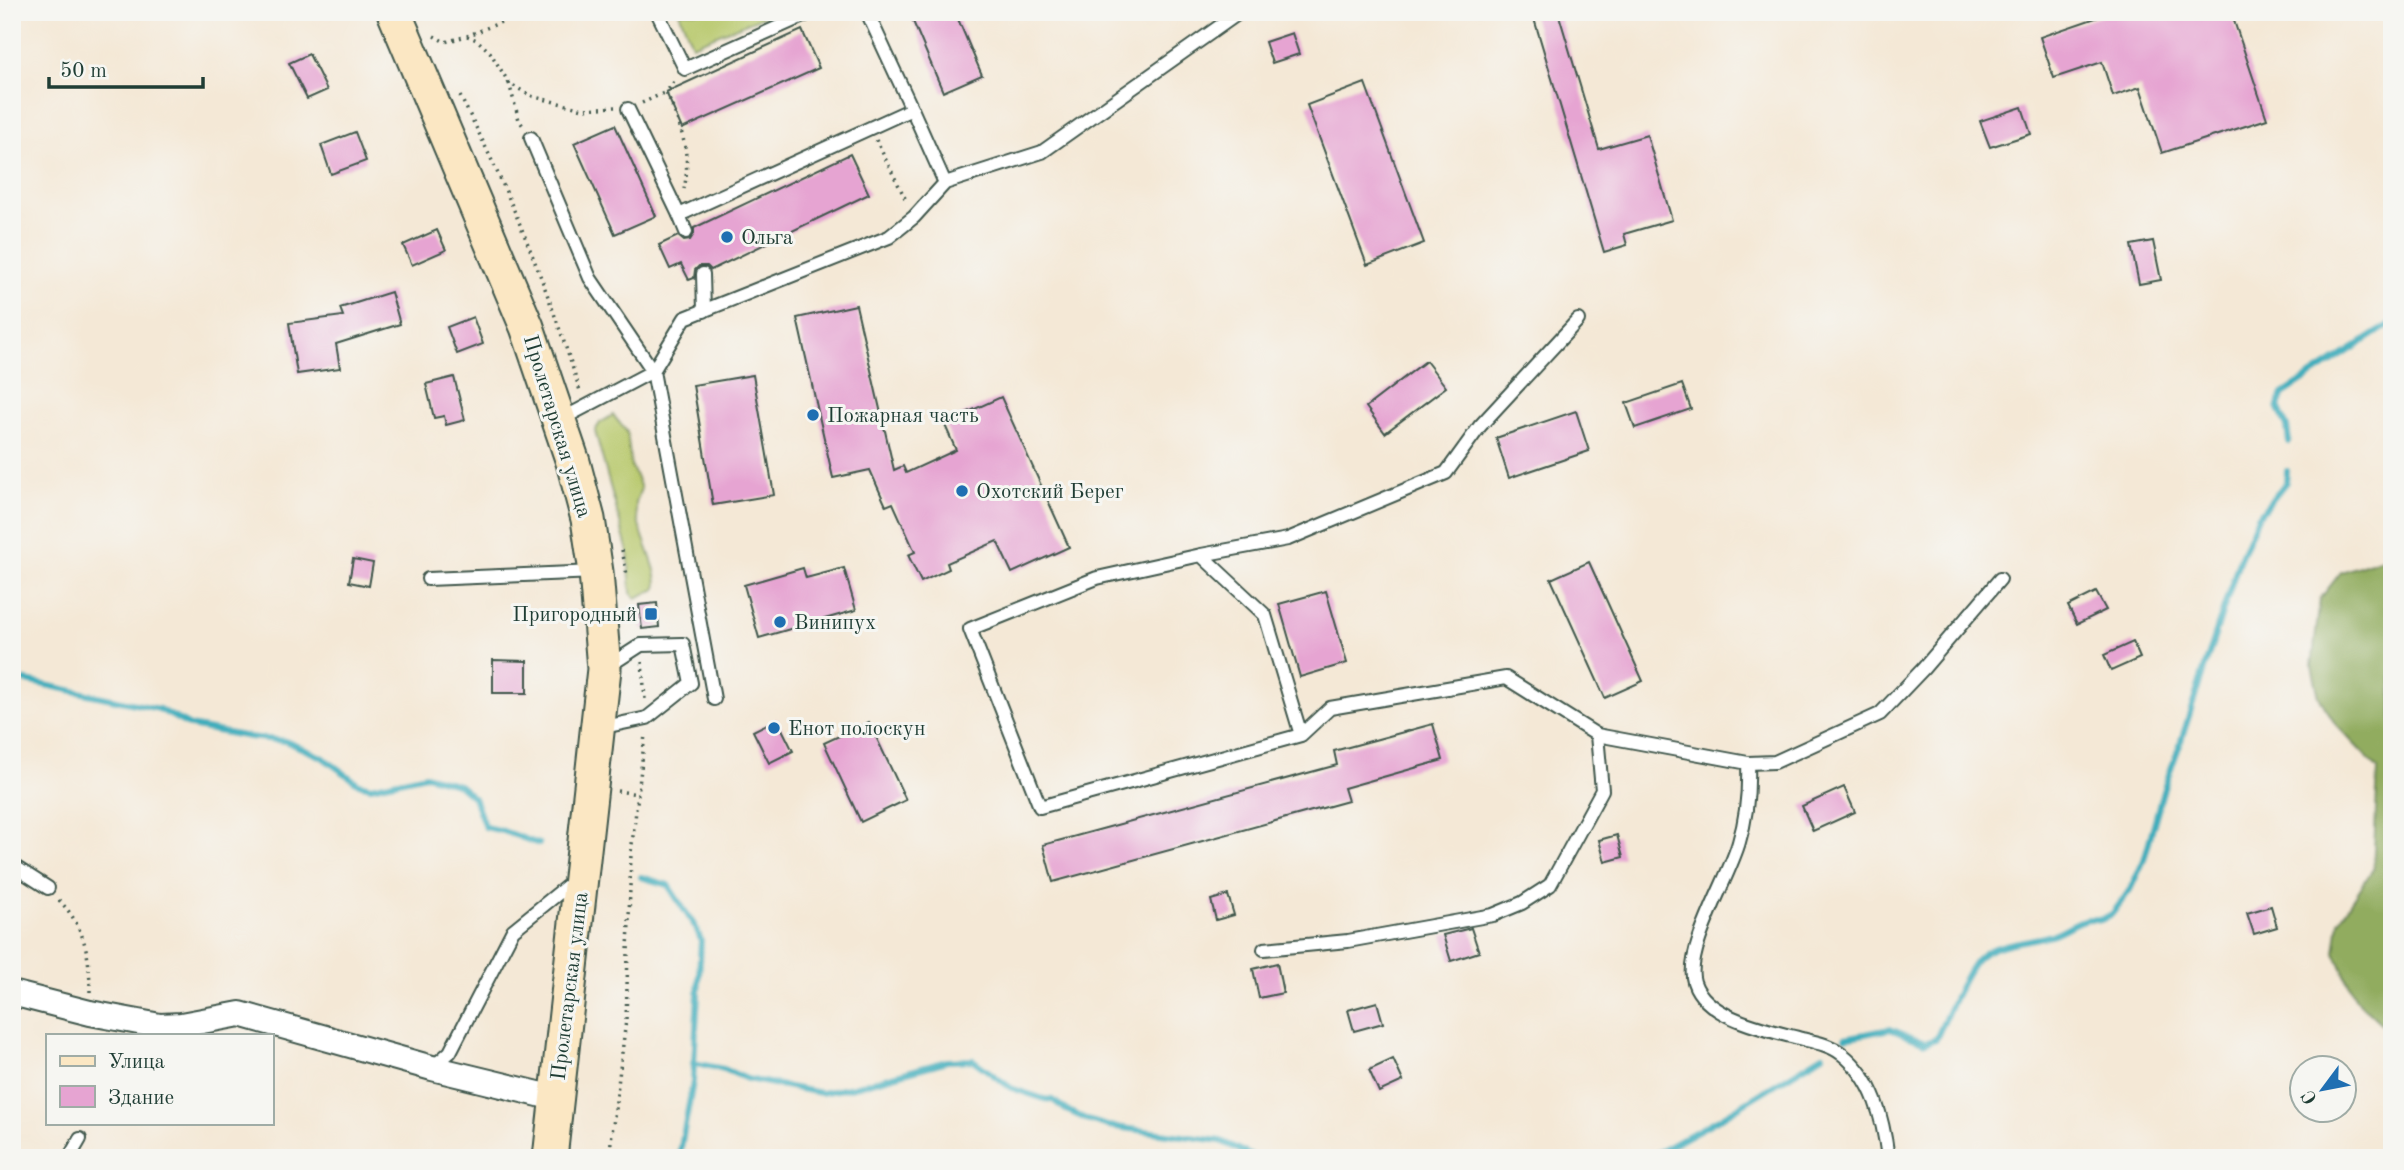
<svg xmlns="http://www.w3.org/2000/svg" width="2404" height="1170" viewBox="0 0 2404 1170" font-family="'Old Standard TT',serif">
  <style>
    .green { fill: #b7c86b; stroke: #6b8250; stroke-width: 2 }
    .forest { fill: #91ac5f; stroke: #58744a; stroke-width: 2 }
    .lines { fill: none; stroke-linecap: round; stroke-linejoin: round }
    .stream { stroke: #3fadbc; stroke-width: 6 }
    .building { fill: #e6a4d2 }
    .lane-casing { stroke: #3f574c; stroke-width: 16 }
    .street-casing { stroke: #3f574c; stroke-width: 28 }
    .secondary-casing { stroke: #3f574c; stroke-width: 37 }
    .path { stroke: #3f574c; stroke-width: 3.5; stroke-dasharray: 2 5; stroke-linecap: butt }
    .lane { stroke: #fff; stroke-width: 12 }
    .street { stroke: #fff; stroke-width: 24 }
    .secondary { stroke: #fbe7c3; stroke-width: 33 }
    .poi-dot { fill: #1f6fb2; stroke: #f6f6f2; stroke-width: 2.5 }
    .labels { text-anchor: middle; stroke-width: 6; stroke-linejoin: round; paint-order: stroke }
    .poi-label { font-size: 21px; fill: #1f3d34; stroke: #f6f6f2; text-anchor: start }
    .street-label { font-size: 21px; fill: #1f3d34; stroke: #f6f6f2 }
  </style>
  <rect width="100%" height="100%" fill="#f6f6f2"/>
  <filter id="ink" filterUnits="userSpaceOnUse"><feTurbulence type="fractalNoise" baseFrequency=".0143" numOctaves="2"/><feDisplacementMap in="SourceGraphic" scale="14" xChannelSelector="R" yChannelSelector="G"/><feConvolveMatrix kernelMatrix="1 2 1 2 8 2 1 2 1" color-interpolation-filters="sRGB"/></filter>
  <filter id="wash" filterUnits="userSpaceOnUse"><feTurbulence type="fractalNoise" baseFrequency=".00686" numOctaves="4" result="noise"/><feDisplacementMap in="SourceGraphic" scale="28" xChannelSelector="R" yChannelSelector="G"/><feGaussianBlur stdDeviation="1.57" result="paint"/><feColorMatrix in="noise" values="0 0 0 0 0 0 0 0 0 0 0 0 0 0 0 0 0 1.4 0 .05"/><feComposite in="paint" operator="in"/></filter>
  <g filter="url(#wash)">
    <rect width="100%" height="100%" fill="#f4e8d6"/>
    <!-- green -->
    <g class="green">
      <path d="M679 12H774L692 45Z"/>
      <path d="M613 415 627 432 631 465 641 488C640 493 636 499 636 504 634 528 662 570 656 589L636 598 631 593 628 552 595 431 600 423Z"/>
    </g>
    <!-- forest -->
    <path class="forest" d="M2392 555V1034L2356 1000 2335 952 2339 921 2373 869 2378 769 2335 724 2319 697 2312 666 2320 599 2341 572Z"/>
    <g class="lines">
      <!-- stream -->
      <g class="stream">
        <path d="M2289 442 2287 427 2278 406 2283 394 2392 323"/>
        <path d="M12 678 159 709 190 726 249 737 285 741 322 757 359 784 371 787 426 775 459 785 474 798 485 827 503 831 539 844"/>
        <path d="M641 877 668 885 696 928 701 940 693 1082 679 1158"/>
        <path d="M1845 1038 1890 1029 1925 1043 1936 1039C1945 1020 1965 969 1979 957 1993 943 2033 941 2051 935 2072 928 2079 915 2101 920L2112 914 2130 890 2144 860 2163 791 2179 747 2239 561 2258 517 2286 482 2287 471"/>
        <path d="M693 1063 724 1069 747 1079 821 1093 854 1087 947 1061 973 1060 1011 1088 1044 1099 1053 1100 1066 1110 1088 1120 1108 1126 1221 1141 1256 1158"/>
        <path d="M1648 1158 1717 1120 1823 1055"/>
      </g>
    </g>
    <g id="blocks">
      <!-- building -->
      <g class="building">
        <path d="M909 12H955L982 75 943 92Z"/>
        <path d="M1532 12H1558L1599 149 1647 135 1672 220 1624 234 1627 245 1604 252Z"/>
        <path d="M2113 12H2231L2267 119 2162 153 2140 87 2113 96 2102 62 2054 78 2040 37Z"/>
        <path d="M802 30 819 68 682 129 666 92Z"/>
        <path d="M1292 33 1299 54 1272 63 1265 42Z"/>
        <path d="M309 54 327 90 307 99 289 63Z"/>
        <path d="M1365 83 1424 243 1367 265 1307 105Z"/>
        <path d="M2022 107 2031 134 1990 147 1980 121Z"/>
        <path d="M615 125 656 216 615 234 574 143Z"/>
        <path d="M355 132 366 161 331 174 321 145Z"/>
        <path d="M850 154 869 194 711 270 707 266H699L695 270 694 278 689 280 681 264 670 269 659 245 678 236 684 241 690 240 694 234V228Z"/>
        <path d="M437 230 446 250 412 265 403 245Z"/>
        <path d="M2153 241 2161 280 2139 284 2131 245Z"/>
        <path d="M391 292 400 324 336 344 340 368 297 374 289 323 343 316 340 308Z"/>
        <path d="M856 305 894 470 903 466 906 473 956 450 944 423 1001 397 1069 547 1012 573 997 541 947 563 949 569 921 582 908 555 915 552 893 503 886 506 870 470 833 478 797 318Z"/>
        <path d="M473 317 483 344 457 354 447 327Z"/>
        <path d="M1426 361 1446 387 1385 433 1366 407Z"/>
        <path d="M753 375 774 495 713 505 693 385Z"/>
        <path d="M454 377 465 420 446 425 444 416 434 418 426 384Z"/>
        <path d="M1682 384 1691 409 1635 428 1626 403Z"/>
        <path d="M1576 411 1589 451 1509 478 1496 438Z"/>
        <path d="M353 559 373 563 369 586 349 582Z"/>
        <path d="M1589 562 1643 681 1605 698 1551 579Z"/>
        <path d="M803 568 806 578 844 568 856 610 759 638 744 585Z"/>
        <path d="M1326 591 1347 663 1300 677 1279 604Z"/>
        <path d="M2096 592 2106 610 2077 624 2068 606Z"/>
        <path d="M657 603 659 627 642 629 639 605Z"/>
        <path d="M2133 642 2140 658 2111 671 2104 655Z"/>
        <path d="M493 660 527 661V693H493Z"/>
        <path d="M777 719 793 751 769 763 753 731Z"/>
        <path d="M869 722 906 800 861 822 824 743Z"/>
        <path d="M1433 724 1443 760 1344 788 1348 801 1053 882 1043 845 1337 765 1334 751Z"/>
        <path d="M1844 787 1855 812 1813 831 1802 806Z"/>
        <path d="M1617 835 1623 857 1605 862 1599 840Z"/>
        <path d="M1228 895 1234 915 1216 920 1211 900Z"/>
        <path d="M2271 906 2277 927 2254 934 2247 913Z"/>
        <path d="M1471 928 1479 952 1451 961 1443 935Z"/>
        <path d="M1277 963 1283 993 1259 998 1253 969Z"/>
        <path d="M1377 1002 1383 1023 1354 1031 1348 1010Z"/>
        <path d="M1393 1059 1403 1081 1379 1092 1369 1070Z"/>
      </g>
    </g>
  </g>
  <g filter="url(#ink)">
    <use href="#blocks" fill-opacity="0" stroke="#3f574c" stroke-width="2"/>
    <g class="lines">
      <!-- lane casing -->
      <g class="lane-casing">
        <g id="lane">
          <path d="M657 12 685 69 812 12"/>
          <path d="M867 12 912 109"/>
          <path d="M628 109 679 215"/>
          <path d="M531 138 590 278 653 371 714 699"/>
          <path d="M686 232 679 215 912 109 945 183"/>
          <path d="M703 274 704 311"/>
          <path d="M560 420 653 371 685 318 889 237 914 217 945 183 1042 152 1240 12"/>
          <path d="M1201 555 1288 539 1446 473 1480 426 1578 320"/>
          <path d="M428 579 596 572"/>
          <path d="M599 728 647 718 691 683 683 644 641 645 607 667"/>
          <path d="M1301 735 1265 615 1201 555 1097 578 970 629 1040 807 1301 735 1330 708 1506 678 1597 735 1748 763C1749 790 1747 816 1739 842 1730 876 1684 951 1694 982 1706 1019 1769 1030 1802 1039 1815 1042 1831 1045 1842 1054 1874 1079 1883 1119 1888 1158"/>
          <path d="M1748 763 1775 762 1880 714 1923 669 2000 579"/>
          <path d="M12 865 48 888"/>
          <path d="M1264 949 1348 941 1493 915 1522 903 1550 885 1602 790 1597 735"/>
          <path d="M432 1068 450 1052 513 930 576 879"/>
          <path d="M69 1158 80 1139"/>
        </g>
      </g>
      <!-- street casing -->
      <g class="street-casing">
        <path id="street" d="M12 993 90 1013 160 1026 181 1025 240 1014 432 1068 555 1098"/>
      </g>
      <!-- secondary casing -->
      <g class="secondary-casing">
        <path id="secondary" d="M394 12 527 327 573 462 588 519 596 572 604 669 550 1158"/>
      </g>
      <!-- path -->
      <g class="path">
        <path d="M434 36 445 42 467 36 526 12"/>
        <path d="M467 36 477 40 490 52 509 83 531 96 583 109 615 107"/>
        <path d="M674 82 666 92C680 124 692 153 684 189"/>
        <path d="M509 83 519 120 524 127"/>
        <path d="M460 96C510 191 549 292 581 394"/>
        <path d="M642 103 666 92"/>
        <path d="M876 140 907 202"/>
        <path d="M622 550 627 575"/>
        <path d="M642 662 645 699"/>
        <path d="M617 791 638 794"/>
        <path d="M59 900C85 927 90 956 90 992"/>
        <path d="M609 1158 626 1020 631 853 645 735"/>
      </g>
      <!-- lane -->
      <use href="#lane" class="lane"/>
      <!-- street -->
      <use href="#street" class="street"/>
      <!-- secondary -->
      <use href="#secondary" class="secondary"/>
    </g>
  </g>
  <!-- markers -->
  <g class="poi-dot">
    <circle cx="727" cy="237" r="7"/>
    <circle cx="813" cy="415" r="7"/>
    <circle cx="962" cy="491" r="7"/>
    <rect x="644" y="607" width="14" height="14" rx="3.5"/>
    <circle cx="780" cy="622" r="7"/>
    <circle cx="774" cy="728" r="7"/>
  </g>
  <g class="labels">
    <!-- poi labels -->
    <g class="poi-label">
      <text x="741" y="244">Ольга</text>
      <text x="827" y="422">Пожарная часть</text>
      <text x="976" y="498">Охотский Берег</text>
      <text x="637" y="621" text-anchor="end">Пригородный</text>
      <text x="794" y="629">Винипух</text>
      <text x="788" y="735">Енот полоскун</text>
    </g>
    <!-- street labels -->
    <g class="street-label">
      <text transform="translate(558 426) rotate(73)" y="7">Пролетарская улица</text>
      <text transform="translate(569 986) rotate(-83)" y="7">Пролетарская улица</text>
    </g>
  </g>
  <!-- margin -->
  <rect width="2404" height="1170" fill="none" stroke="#f6f6f2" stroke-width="42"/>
  <!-- legend -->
  <rect x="46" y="1034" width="228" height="91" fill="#f6f6f2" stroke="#a0aca6" stroke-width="2"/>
  <rect x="60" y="1056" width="35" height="10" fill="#fbe7c3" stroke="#a0aca6" stroke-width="2"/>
  <text x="108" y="1068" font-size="21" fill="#1f3d34">Улица</text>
  <rect x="60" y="1086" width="35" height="21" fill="#e6a4d2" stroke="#a0aca6" stroke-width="2"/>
  <text x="108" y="1104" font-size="21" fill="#1f3d34">Здание</text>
  <!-- north arrow -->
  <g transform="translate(2323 1089) rotate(238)"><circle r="33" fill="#f6f6f2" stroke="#a0aca6" stroke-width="2"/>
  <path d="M0-5L12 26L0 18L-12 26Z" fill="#1f6fb2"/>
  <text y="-10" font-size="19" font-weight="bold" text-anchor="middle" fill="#1f3d34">С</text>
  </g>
  <!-- scale -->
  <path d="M49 77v10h154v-10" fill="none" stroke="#1f3d34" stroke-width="3.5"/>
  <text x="60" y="77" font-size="21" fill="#1f3d34" stroke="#f6f6f2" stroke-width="5" paint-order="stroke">50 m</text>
</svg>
